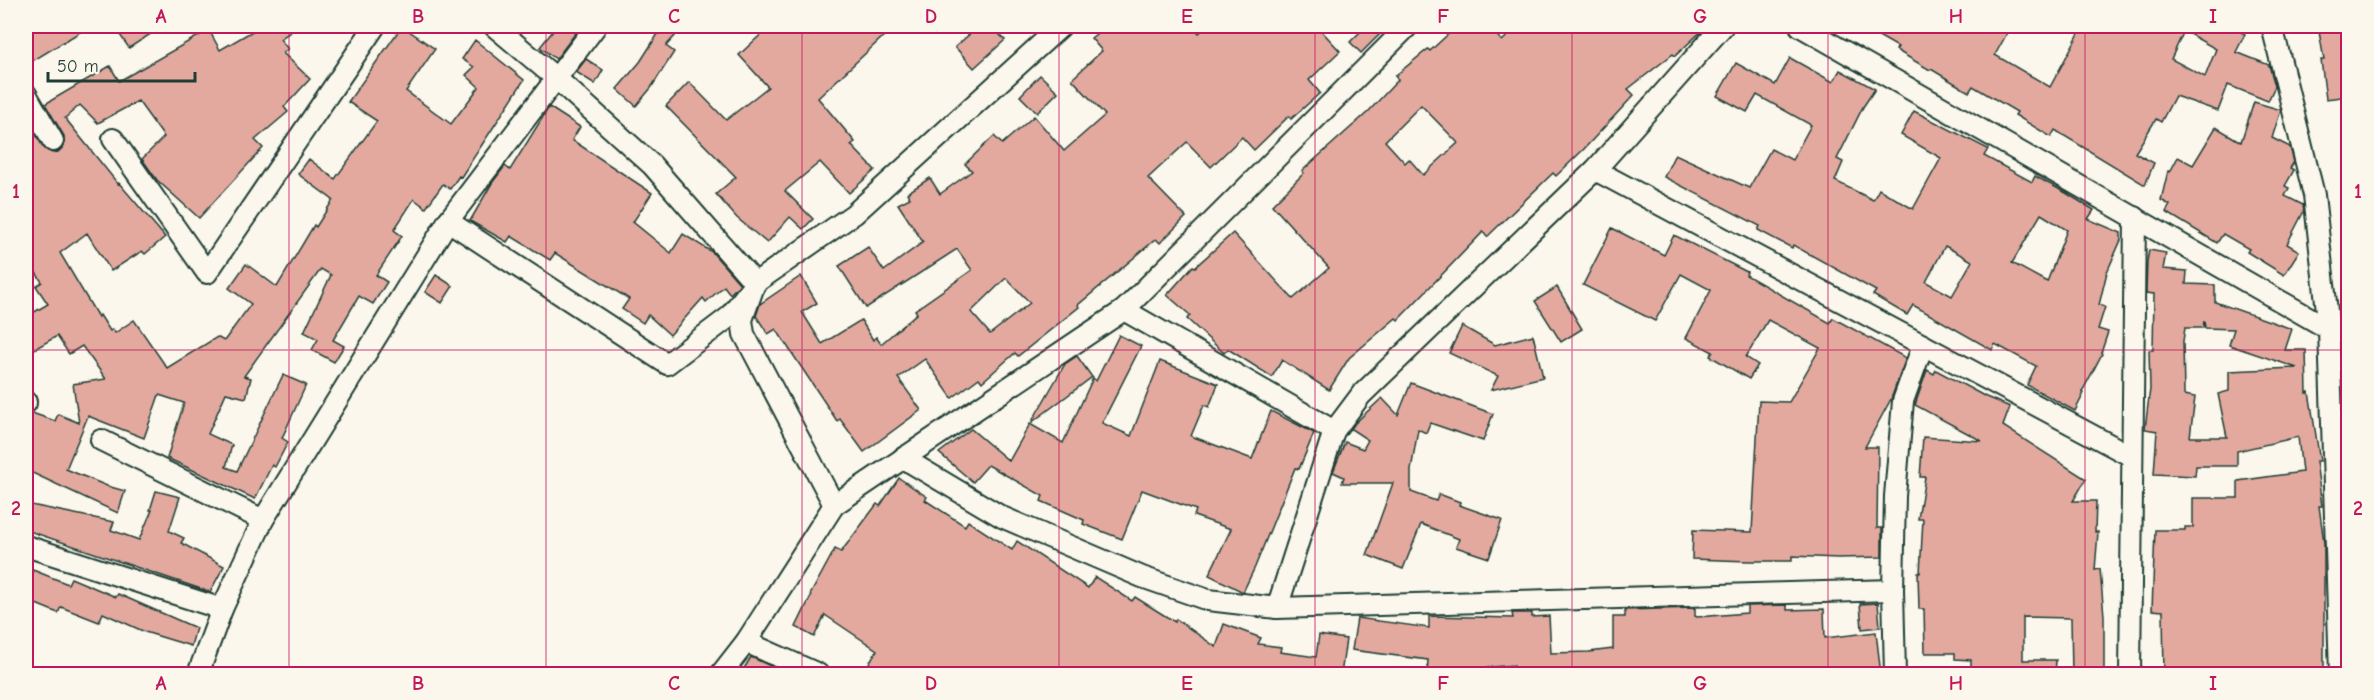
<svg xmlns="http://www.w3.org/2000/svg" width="2374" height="700" viewBox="0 0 2374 700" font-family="'Comic Neue',sans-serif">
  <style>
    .building { fill: #e3a99f; stroke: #1f3d34; stroke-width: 1.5; fill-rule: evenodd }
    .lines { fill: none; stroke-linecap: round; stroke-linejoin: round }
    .street-casing { stroke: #1f3d34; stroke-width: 24 }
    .street { stroke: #fbf7ec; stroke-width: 20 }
    .grid { fill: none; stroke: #c2185b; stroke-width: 1.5; stroke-opacity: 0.55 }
    .neatline { fill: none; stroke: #c2185b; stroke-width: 2 }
    .grid-label { font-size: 20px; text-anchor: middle; font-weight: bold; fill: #c2185b }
  </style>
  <rect width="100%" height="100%" fill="#fbf7ec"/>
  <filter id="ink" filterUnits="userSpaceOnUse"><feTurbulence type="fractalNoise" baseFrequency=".0167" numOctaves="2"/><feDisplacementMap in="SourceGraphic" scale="12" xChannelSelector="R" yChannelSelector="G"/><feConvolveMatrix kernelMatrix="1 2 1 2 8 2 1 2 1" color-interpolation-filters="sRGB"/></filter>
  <g filter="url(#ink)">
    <!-- building -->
    <g class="building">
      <path d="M26 26H90L26 65Z"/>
      <path d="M114 26H163L129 48Z"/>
      <path d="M261 26H299L280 39 288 49 283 53 310 79 284 107 288 112 255 140 263 148 199 218 157 180 142 159 164 137 138 101 98 123 80 105 65 118 118 184 119 183 165 237 145 254 142 251 111 271 87 233 60 253 98 317 100 315 110 331 113 329 115 333 134 320 167 368 217 337 224 341 251 304 229 288 246 264 277 287 314 225 316 227 333 200 298 174 309 159 335 179 377 121 348 102 402 26 435 49 406 91 451 124 479 87 466 75 474 67 462 59 475 40 524 80 461 177 459 176 450 189 443 184 426 208 414 199 394 230 402 236 376 275 387 282 373 304 359 296 333 340 344 346 334 362 312 350 318 339 304 332 331 275 321 269 244 376 251 378 246 398 226 393 208 434 232 445 226 467 237 471 283 375 306 385 282 438 288 442 275 467 272 465 255 499 167 458 184 403 159 395 144 438 88 416 66 469 107 486 125 491 118 513 26 470V432L32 413 55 421 58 414 79 423 73 384 106 379 82 346 69 354 57 336 26 354V317L48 304 36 286 42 282 26 257V117L43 147 52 153 58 152 64 146V136L45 104 110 66 119 81 209 30 220 50Z"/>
      <path d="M557 26H581L556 59 540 47Z"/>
      <path d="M663 26H684L666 46 674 52 651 88 636 106 617 89 640 62Z"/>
      <path d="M770 26H878L886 34 818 98 855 142 851 145 875 170 849 193 820 162 785 191 813 219 803 229 790 217 767 243 737 218 716 194 736 177 666 106 689 82 726 120 768 87 739 55Z"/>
      <path d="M979 26H991L1005 40 974 68 955 47Z"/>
      <path d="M1106 26H1192L1199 33 1208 26H1317L1340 51 1309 80 1320 93 1291 119 1289 116 1254 150 1242 137 1211 167 1187 142 1148 178 1186 217 1160 243 1156 239 1078 305 1079 307 1018 356 1015 353 982 382 979 378 952 398 925 359 898 378 921 410 864 452 840 419 837 421 776 329 768 334 756 316 760 304 801 276 817 303 802 312 822 344 861 320 873 340 876 337 881 344 917 313 915 310 972 270 957 249 866 308 839 266 868 247 884 271 923 242 898 204 910 198 907 193 930 178 940 194 972 171 965 164 994 136 1002 144 1034 116 1064 151 1105 115 1072 79 1102 51 1091 38ZM1006 278 1030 303 990 334 971 312Z"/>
      <path d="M1366 26H1388L1361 53 1350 42Z"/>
      <path d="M1457 26H1488L1502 41 1518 26H1707L1675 56 1673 54 1628 89 1634 95 1584 149 1556 176 1553 173 1487 237 1483 232 1398 320 1396 318 1349 358 1329 390 1282 360 1272 377 1228 349 1224 353 1187 319 1190 315 1167 295 1193 266 1195 267 1233 233 1293 299 1329 268 1272 205 1304 173 1302 171 1368 112 1398 80 1395 76 1428 49 1430 51ZM1421 105 1458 143 1423 175 1409 159 1405 163 1385 141Z"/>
      <path d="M1861 26H2011L1995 55 2050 87 2083 26H2229L2245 34 2236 52 2269 65 2275 86 2268 101 2228 85 2218 111 2175 96 2161 122 2156 119 2135 153 2154 163 2145 185 2055 130 2051 137 2015 115 2017 112 1973 86 1969 92 1931 69 1930 70 1896 50 1898 47ZM2184 31 2216 49 2205 77 2171 59Z"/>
      <path d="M2318 26H2349V96L2326 99 2321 60H2324Z"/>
      <path d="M1790 58 1833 82 1840 70 1875 89 1863 107 1837 159 1843 162 1835 181 1873 200 1879 189 1913 209 1941 158 1901 135 1914 111 1988 149 1984 156 2032 182 2035 176 2066 193 2094 210 2088 219 2121 233V240L2107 272 2099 305 2105 307 2098 329 2108 332 2101 353 2102 354 2082 392 2084 393 2075 411 2027 385 2036 366 1995 344 1992 350 1913 305 1907 315 1873 295 1876 291 1793 245 1792 248 1758 230 1760 226 1664 177 1675 154 1749 188 1771 149 1792 160 1811 125 1757 95 1747 112 1717 96 1736 63 1775 85ZM2041 214 2067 230 2047 282 2012 263ZM1945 246 1972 261 1952 296 1926 282Z"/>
      <path d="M586 59 603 70 595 84 576 72Z"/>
      <path d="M1040 75 1058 92 1037 113 1020 96Z"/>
      <path d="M2254 102 2281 110 2272 138 2290 147 2294 162 2290 168 2294 170 2285 186 2289 188 2285 196 2303 205 2304 211 2287 244 2299 251 2284 275 2247 252 2249 249 2223 234 2217 243 2166 212 2170 205 2161 200 2168 171 2170 172 2178 157 2193 165 2216 127 2241 142Z"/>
      <path d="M549 107 580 127 572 140 652 193 633 222 671 253 683 234 712 252 740 284 730 294 724 286 706 302 703 298 670 335 648 315 643 323 622 309 629 299 555 253 550 260 511 236 507 242 470 221 492 183 505 166 510 170Z"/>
      <path d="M1612 228 1664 255 1674 235 1747 272 1746 275 1830 323 1833 318 1906 358 1891 399 1865 447H1878L1877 528H1882V557L1838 558 1792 556V561H1749L1692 559 1693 530 1752 532 1759 401 1789 402 1820 348 1768 320 1746 357 1758 365 1749 379 1710 356 1713 352 1686 338 1711 290 1681 274 1655 321 1583 285Z"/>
      <path d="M2149 250 2166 253 2163 269 2187 271 2186 284 2215 285V302L2292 329 2285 350H2306L2307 393 2309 392 2320 461H2316L2322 506H2319L2324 543V675H2164L2163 611 2152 610 2155 530H2185V527H2193V498H2238V481L2302 472 2298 437 2237 451V466H2196L2195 476 2154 474 2157 431 2145 429 2150 389 2149 350H2153L2154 294 2146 293 2147 261ZM2204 321 2205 328 2234 329 2229 345 2297 368 2229 371V391L2218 394 2227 437H2190L2195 397 2184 395 2183 341 2185 328H2203Z"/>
      <path d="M436 275 453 286 442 303 425 292Z"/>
      <path d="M1557 287 1582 329 1561 342 1535 301Z"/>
      <path d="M1462 326 1495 345 1533 335 1543 377 1491 390 1498 376 1449 353Z"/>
      <path d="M1119 335 1141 346 1102 423 1131 436 1160 361 1218 384 1209 407 1204 405 1191 436 1252 459 1271 411 1314 433 1299 469 1295 468 1255 567 1243 592 1209 575 1231 529 1194 516 1196 510 1142 490 1122 539 1083 524 1084 520 1041 501 1043 496 988 465 973 482 939 453 971 429 1009 461 1030 424 1063 443 1093 378 1096 381Z"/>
      <path d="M1077 356 1092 377 1031 423 1065 364Z"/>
      <path d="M1927 370 1934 374 1936 370 1986 397 2010 407 2003 426 2086 479 2073 501H2096L2095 532H2098L2095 570 2100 569 2104 616V675H2072L2071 618 2023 617V660H2056L2055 675H1971V660L1955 659V653H1925L1924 609H1919L1918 573H1920L1923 519H1918L1925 477H1920L1923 437 1982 441 1915 405Z"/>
      <path d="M1411 383 1493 414 1483 441 1430 423 1426 433 1418 429 1411 470V492L1436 501 1439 494 1460 502 1459 505 1502 520 1489 558 1456 547 1459 539 1421 524 1403 569 1367 555 1393 483H1342L1344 477 1333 472 1345 442 1363 449 1368 440 1351 429 1355 423 1382 398 1398 415Z"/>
      <path d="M899 478 927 497 925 500 965 526 968 521 1012 550 1017 541 1088 588 1095 577 1132 601 1135 597 1175 622 1176 619 1216 647 1224 624 1261 638 1258 644 1281 647 1280 652 1316 657 1319 635 1346 639 1341 675H885L869 663 877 650 825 615 814 637 796 627 811 596 810 595 835 549 841 552 877 504 880 506Z"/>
      <path d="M156 491 180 497 169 531 184 538 181 543 224 566 210 592 26 530V504L114 522 111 530 139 540 152 510H150Z"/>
      <path d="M33 570 68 584 71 578 116 597 118 594 196 628 191 646 145 632 103 613 99 622 61 607 58 613 26 600V588Z"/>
      <path d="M1878 603 1880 627 1862 629 1860 604Z"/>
      <path d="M1787 605V610L1824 609 1825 638 1876 632 1881 675H1755V669L1713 675H1514V665L1461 670V675H1427L1428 660 1352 650 1357 618 1429 628V616L1513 618 1512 613H1532V617L1549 616 1551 653 1589 652 1613 649V617H1625V610L1695 608V616L1697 617 1747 613V606Z"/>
      <path d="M751 657 790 675H740Z"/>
    </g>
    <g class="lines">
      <!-- street casing -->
      <g class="street-casing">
        <g id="street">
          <path d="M1800 26 2329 329"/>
          <path d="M2272 26 2314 195 2329 329 2340 674"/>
          <path d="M26 94 53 141"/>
          <path d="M113 139 207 273 375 26"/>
          <path d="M1595 170 2131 456"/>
          <path d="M448 221 667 364 729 317 755 283 652 165 557 79 494 26"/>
          <path d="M1124 310 1334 431"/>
          <path d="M26 402V403"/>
          <path d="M101 440 263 520"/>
          <path d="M903 458 1002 517 1142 577 1208 600 1277 608 1893 590"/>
          <path d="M834 505 744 334 742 320 755 283 854 214 1061 26"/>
          <path d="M26 546 222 609"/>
          <path d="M1277 608 1334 431 1361 395 1595 170 1723 26"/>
          <path d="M746 642 818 674"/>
          <path d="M198 674 222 609 263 520 448 221 596 26"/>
          <path d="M721 674 746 642 834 505 1124 310 1408 26"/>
          <path d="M1895 674 1893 590 1895 496 1903 401 1923 345"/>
          <path d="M2130 674 2135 217"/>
        </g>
      </g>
      <!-- street -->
      <use href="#street" class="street"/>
    </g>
  </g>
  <!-- grid -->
  <path class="grid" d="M289 26V674M546 26V674M802 26V674M1059 26V674M1315 26V674M1572 26V674M1828 26V674M2085 26V674M26 350H2348"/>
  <!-- margin -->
  <rect width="2374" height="700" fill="none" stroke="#fbf7ec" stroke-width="66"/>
  <!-- scale -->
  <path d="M48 72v9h147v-9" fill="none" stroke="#1f3d34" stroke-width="3"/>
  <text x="57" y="72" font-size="18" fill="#1f3d34" stroke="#fbf7ec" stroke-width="4.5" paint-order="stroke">50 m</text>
  <rect x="33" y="33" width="2308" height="634" class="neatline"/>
  <g class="grid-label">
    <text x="161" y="23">A</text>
    <text x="418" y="23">B</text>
    <text x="674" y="23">C</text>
    <text x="931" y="23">D</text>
    <text x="1187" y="23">E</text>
    <text x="1443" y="23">F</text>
    <text x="1700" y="23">G</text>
    <text x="1956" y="23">H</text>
    <text x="2213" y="23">I</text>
    <text x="16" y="198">1</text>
    <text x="2358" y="198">1</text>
    <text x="16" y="515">2</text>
    <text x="2358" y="515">2</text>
    <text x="161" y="690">A</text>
    <text x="418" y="690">B</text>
    <text x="674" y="690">C</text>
    <text x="931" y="690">D</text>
    <text x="1187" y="690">E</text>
    <text x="1443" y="690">F</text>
    <text x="1700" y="690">G</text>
    <text x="1956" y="690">H</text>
    <text x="2213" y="690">I</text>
  </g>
</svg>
